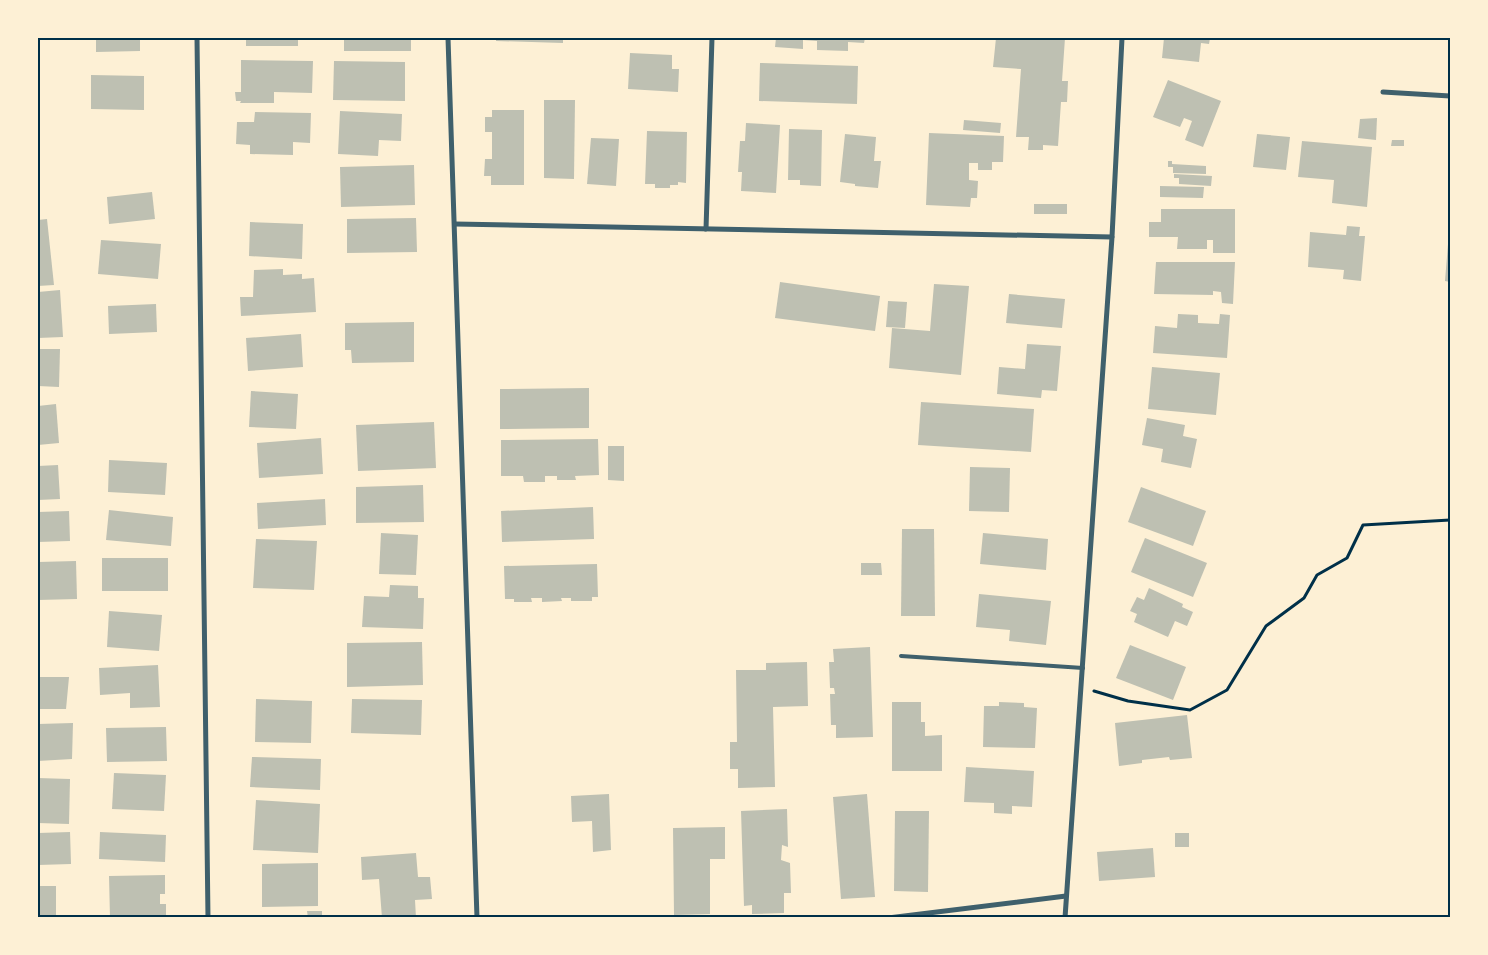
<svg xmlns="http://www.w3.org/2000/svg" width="1488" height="955" viewBox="0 0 1488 955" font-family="'Sofia Sans Condensed',sans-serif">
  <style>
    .building { fill: #bec0b2 }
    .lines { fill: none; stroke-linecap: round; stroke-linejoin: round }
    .path { stroke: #003049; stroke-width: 3 }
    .service { stroke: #3f606c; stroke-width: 4 }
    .minor { stroke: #3f606c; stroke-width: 5 }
    .neatline { fill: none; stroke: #003049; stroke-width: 2 }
  </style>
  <rect width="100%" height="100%" fill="#fdf0d5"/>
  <!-- building -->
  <g class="building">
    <path d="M96 38H140V51L96 52Z"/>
    <rect x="246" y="38" width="52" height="8"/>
    <rect x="344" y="38" width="67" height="13"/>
    <path d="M496 38H563V43L496 41Z"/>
    <rect x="618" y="38" width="30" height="2"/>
    <path d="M776 38H865L864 43 848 42V51L817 50V41L803 40V49L775 47Z"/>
    <path d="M996 38H1065L1062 81H1068L1067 102H1061L1058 146 1043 145V150H1028L1029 137H1016L1021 69 993 67Z"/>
    <path d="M1164 38H1210L1209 44 1201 43 1199 62 1162 58Z"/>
    <path d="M630 53 672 55V69H679L678 92 628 89Z"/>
    <path d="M241 60 313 61 312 93 274 92V103H240L241 101H236L235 92H241Z"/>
    <path d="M334 61 405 62V101L333 100Z"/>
    <path d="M760 63 858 66 857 104 759 101Z"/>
    <path d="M91 75 144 76V110L91 109Z"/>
    <path d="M1168 80 1221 101 1203 147 1185 140 1192 121 1184 118 1180 127 1153 117Z"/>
    <path d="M544 100H575L574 179 544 178Z"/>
    <path d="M492 110H524V185H491V176H484L485 159H492V132H485V117H492Z"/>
    <path d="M340 111 402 114 401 141 379 140 378 156 338 154Z"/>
    <path d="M255 112 311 113 310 143 293 142V155L250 154V145L236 144 237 122H254Z"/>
    <path d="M1377 118 1376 140 1358 138 1360 119Z"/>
    <path d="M964 120 1001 123 1000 133 963 130Z"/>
    <path d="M746 123 780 125 776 193 741 191 742 172H738L740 141H745Z"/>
    <path d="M789 129 822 130 821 186 800 185V180H788Z"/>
    <path d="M647 131 687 132 686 183 678 182V185H670V188H655V184H645Z"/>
    <path d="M929 133 1004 136 1003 162H992V170H978V163H969V180L978 181 977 198H971L970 207 926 205Z"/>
    <path d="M845 134 876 137 874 161H881L878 188 855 186V184L840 182Z"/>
    <path d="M1257 134 1290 137 1286 170 1253 167Z"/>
    <path d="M591 138 619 139 616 186 587 184Z"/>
    <path d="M1392 140H1404V146H1391Z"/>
    <path d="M1302 141 1372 147 1367 207 1332 203 1334 180 1298 177Z"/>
    <path d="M1168 161H1172V164L1206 166V174L1173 173V167H1168Z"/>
    <path d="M414 165 415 205 341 207 340 167Z"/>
    <path d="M1174 174 1212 176 1211 186 1179 184V178H1174Z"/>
    <path d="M1160 186 1204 187 1203 198 1160 197Z"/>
    <path d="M152 192 155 219 109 224 107 197Z"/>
    <rect x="1034" y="204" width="33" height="10"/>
    <path d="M1161 209H1235V253H1213V240H1207V249H1177L1178 237H1149V222H1161Z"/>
    <path d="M416 218 417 252 347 253V219Z"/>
    <path d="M47 219 54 285 38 286V220Z"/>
    <path d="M250 222 303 224 302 259 249 256Z"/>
    <path d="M1347 226 1360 227 1359 236H1365L1361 281 1343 279 1344 270 1308 267 1310 232 1346 235Z"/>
    <path d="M101 240 161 244 158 279 98 274Z"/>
    <path d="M1448 244H1450V282L1445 281Z"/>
    <path d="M1156 262H1235L1233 304 1222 303 1221 292 1213 291V295L1154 294Z"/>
    <path d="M283 269V275L302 274V279L314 278 316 312 241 316 240 297H253L254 270Z"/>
    <path d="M780 282 880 296 875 331 775 318Z"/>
    <path d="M934 284 969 286 961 375 889 368 892 328 930 331Z"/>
    <path d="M60 290 63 337 38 338V292Z"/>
    <path d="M1009 294 1065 299 1062 328 1006 323Z"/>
    <path d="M888 301 907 302 905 328 886 327Z"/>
    <path d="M156 304 157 332 109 334 108 306Z"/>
    <path d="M1178 314 1198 315V323L1219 324 1220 314 1230 315 1227 358 1153 353 1155 326 1177 328Z"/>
    <path d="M414 322V362L352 363 351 350H345V323Z"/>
    <path d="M301 334 303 367 248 371 246 338Z"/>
    <path d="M1027 344 1061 346 1057 391 1042 390 1041 398 997 394 999 367 1025 369Z"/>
    <path d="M38 349H60L59 387 38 386Z"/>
    <path d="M1152 367 1220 373 1216 415 1148 409Z"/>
    <path d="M589 388V428L500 429V389Z"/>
    <path d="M251 391 298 394 296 429 249 427Z"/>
    <path d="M921 402 1034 409 1031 452 918 445Z"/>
    <path d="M56 404 59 443 38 445V406Z"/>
    <path d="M1147 418 1185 425 1183 436 1197 439 1191 468 1161 462 1163 449 1142 445Z"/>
    <path d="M434 422 436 468 358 471 356 425Z"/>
    <path d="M321 438 323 474 259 478 257 443Z"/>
    <path d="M598 439 599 475 575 476 576 480H557V476H545V482H524L523 476H501V440Z"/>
    <path d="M608 446H624V481L608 480Z"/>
    <path d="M109 460 167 463 165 495 108 492Z"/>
    <path d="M58 465 60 499 38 500V466Z"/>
    <path d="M970 467 1010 468 1009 512 969 511Z"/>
    <path d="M423 485 424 522 356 523V487Z"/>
    <path d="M1141 487 1206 511 1193 546 1128 522Z"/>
    <path d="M325 499 326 525 258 529 257 503Z"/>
    <path d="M593 507 594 539 502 542 501 511Z"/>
    <path d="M109 510 173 517 171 546 106 540Z"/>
    <path d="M69 511 70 541 38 542V512Z"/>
    <path d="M902 529H934L935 616H901Z"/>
    <path d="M381 533 418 535 416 575 379 574Z"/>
    <path d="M983 533 1048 539 1046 570 980 564Z"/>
    <path d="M1145 538 1207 563 1193 597 1131 572Z"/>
    <path d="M256 539 317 541 314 590 253 588Z"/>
    <rect x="102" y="558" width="66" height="33"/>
    <path d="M76 561 77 599 38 600V562Z"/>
    <path d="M861 563H881L882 575H861Z"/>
    <path d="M597 564 598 597H592V601H571V598H561L562 601 542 602V598H531L532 602H514V599H505L504 566Z"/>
    <path d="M390 585 418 586V598H424L423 629 362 627 364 596 389 597Z"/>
    <path d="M1149 588 1183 604 1182 607 1193 612 1187 626 1175 621 1168 637 1134 622 1137 614 1130 611 1137 597 1144 600Z"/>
    <path d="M979 594 1051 601 1046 645 1009 641 1010 630 976 627Z"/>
    <path d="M109 611 162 615 159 651 107 647Z"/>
    <path d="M422 642 423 685 347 687V643Z"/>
    <path d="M1130 645 1186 667 1173 700 1116 678Z"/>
    <path d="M870 647 873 737 836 738V725H831L830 694H835L834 688H830L829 662H834L833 649Z"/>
    <path d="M807 662 808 706 773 707 775 787 738 788V769H730V742H737L736 670H766V663Z"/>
    <path d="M158 665 160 707 130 708V693L100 695 99 668Z"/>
    <path d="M38 677H69L66 709H38Z"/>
    <path d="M256 699 312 701 311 743 255 742Z"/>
    <path d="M352 699 422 700 421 735 351 733Z"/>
    <path d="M892 702H921V722H925V736L942 735V771H892Z"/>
    <path d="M999 702 1024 703V707L1037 708 1035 748 983 747 984 706H999Z"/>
    <path d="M1187 715 1192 758 1170 760 1169 757 1142 760V763L1119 766 1115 723Z"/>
    <path d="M73 723 72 759 38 761V724Z"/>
    <path d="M166 727 167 761 107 762 106 728Z"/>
    <path d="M252 757 321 759 320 790 250 787Z"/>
    <path d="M966 767 1034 771 1032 807 1012 806V814L994 813V803L964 802Z"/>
    <path d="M114 773 166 775 164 811 112 809Z"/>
    <path d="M38 778 70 779 69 824 38 823Z"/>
    <path d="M609 794 611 850 593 852 592 821 572 822 571 796Z"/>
    <path d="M867 794 875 897 841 899 833 797Z"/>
    <path d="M256 800 320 804 318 853 253 850Z"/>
    <path d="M787 809 788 847 782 845 781 860 790 863 791 893H784V913L752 914V905L744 906 741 811Z"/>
    <path d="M895 811H929L928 892 894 891Z"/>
    <path d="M725 827V859H710V914L674 915 673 828Z"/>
    <path d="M70 832 71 864 38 865V833Z"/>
    <path d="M100 832 166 835 165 862 99 859Z"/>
    <rect x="1175" y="833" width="14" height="14"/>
    <path d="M1153 848 1155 877 1099 881 1097 852Z"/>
    <path d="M416 853 418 877H430L432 899 415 900 416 918H382L379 879 362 880 361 857Z"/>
    <path d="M318 863V906L262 907V864Z"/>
    <path d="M165 875V894H160V904H166V918H110L109 876Z"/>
    <rect x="38" y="886" width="18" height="32"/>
    <path d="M307 911H322V918H308Z"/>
  </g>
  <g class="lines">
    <!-- path -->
    <path class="path" d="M1094 691 1128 701 1190 710 1227 690 1266 626 1304 598 1317 575 1347 558 1363 525 1450 520"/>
    <!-- service -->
    <path class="service" d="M901 656 1083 668"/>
    <!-- minor -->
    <g class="minor">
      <path d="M197 38 208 918"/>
      <path d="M448 38 477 918"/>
      <path d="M1383 92 1450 96"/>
      <path d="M455 224 1112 237"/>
      <path d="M706 229 712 38"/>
      <path d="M888 918 1066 896"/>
      <path d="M1065 918 1112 237 1122 38"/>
    </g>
  </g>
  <!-- border -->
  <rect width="1488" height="955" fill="none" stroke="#fdf0d5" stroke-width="78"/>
  <rect x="39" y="39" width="1410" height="877" class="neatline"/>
</svg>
